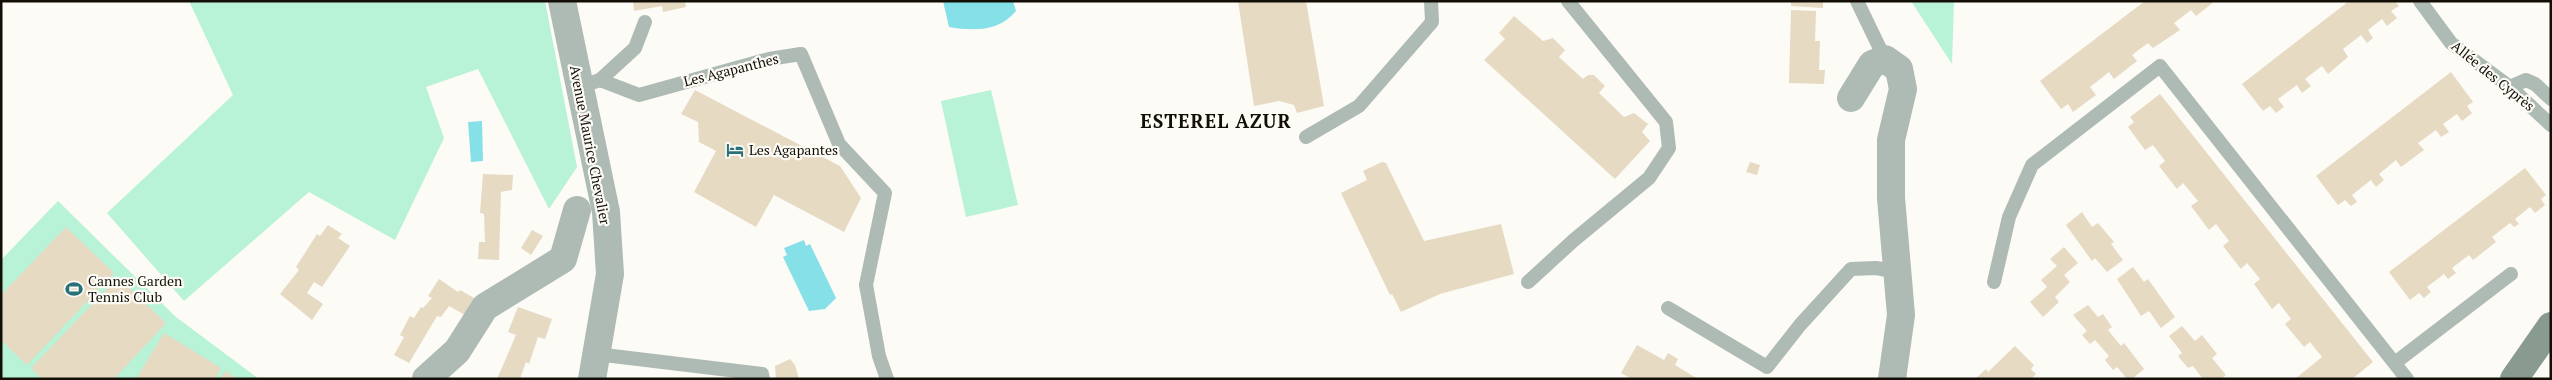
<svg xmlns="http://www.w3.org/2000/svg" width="2552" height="380" viewBox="0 0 2552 380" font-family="'PT Serif',serif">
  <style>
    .green { fill: #b8f2d7 }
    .water { fill: #86e0e8 }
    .building { fill: #e6dac3 }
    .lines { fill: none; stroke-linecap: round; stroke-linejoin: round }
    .lane { stroke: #aebab4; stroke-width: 14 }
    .street { stroke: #aebab4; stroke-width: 28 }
    .secondary { stroke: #899a91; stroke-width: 28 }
    .labels { text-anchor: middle; stroke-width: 4.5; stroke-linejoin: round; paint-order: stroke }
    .street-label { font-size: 14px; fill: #130f07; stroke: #fdfbf6 }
    .poi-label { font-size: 14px; fill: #130f07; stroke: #fdfbf6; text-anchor: start }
    .district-label { font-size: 19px; font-weight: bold; letter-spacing: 1px; fill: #130f07; stroke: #fdfbf6 }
  </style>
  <rect width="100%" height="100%" fill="#fdfbf6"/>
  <!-- green -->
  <g class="green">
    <path d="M189 1H545L577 167 549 209 478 69 426 87 444 138 395 240 309 192 184 301 107 213 233 95Z"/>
    <path d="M1911 1H1954L1952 64Z"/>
    <path d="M991 90 1018 205 966 217 941 101Z"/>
    <path d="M58 201 176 317 259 379H1V260Z"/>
  </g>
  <!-- water -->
  <g class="water">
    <path d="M943 1H1013L1016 11C999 32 973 31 949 27Z"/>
    <path d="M482 121 483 161 471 162 468 122Z"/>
    <path d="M804 240 806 246 810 244 836 298 825 309 809 311 783 257 787 255 784 248Z"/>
  </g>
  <!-- building -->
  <g class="building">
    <path d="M633 1H685L686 7 663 12 662 6 634 11Z"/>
    <path d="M1238 1H1306L1324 106 1297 113 1294 105 1279 101 1254 106Z"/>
    <path d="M1791 1H1823V8L1791 6Z"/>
    <path d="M2145 1H2215L2196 16 2191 10 2174 23 2180 30 2153 48 2148 43 2132 55 2137 61 2114 79 2109 72 2090 87 2096 95 2073 112 2068 104 2061 109 2040 81Z"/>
    <path d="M2349 1H2395L2399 6 2391 11 2397 18 2387 26 2382 19 2368 30 2373 38 2367 43 2361 35 2343 49 2348 57 2328 74 2322 66 2305 79 2311 86 2302 93 2297 85 2278 99 2284 107 2276 113 2270 106 2263 111 2242 84Z"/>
    <path d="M1791 10 1816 11 1815 41H1820L1819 70H1825L1824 84 1789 83Z"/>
    <path d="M1514 16 1543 41 1553 38 1565 50 1559 57 1583 79 1588 75H1594L1605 86 1599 93 1624 117 1634 113 1648 124 1642 132 1650 141 1615 179 1484 60 1505 39 1499 33Z"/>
    <path d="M2451 72 2473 102 2467 106 2472 113 2462 121 2457 114 2443 124 2449 132 2441 137 2436 130 2418 143 2424 150 2401 167 2396 160 2379 174 2384 180 2376 187 2371 180 2352 195 2357 202 2351 206 2345 200 2338 205 2316 176Z"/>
    <path d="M695 90 840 166 861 198 844 232 774 195 756 227 694 192 716 151 699 142 698 122 681 114Z"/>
    <path d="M2160 94 2373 362 2352 379H2295L2322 357 2310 342 2304 347 2285 324 2291 319 2279 303 2272 309 2254 284 2260 279 2247 263 2241 269 2223 246 2229 241 2216 224 2209 230 2191 206 2198 201 2183 183 2177 189 2159 166 2165 161 2153 145 2145 150 2128 127 2134 122 2130 117Z"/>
    <path d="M1382 162 1386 163 1424 241 1501 224 1514 274 1440 294 1401 312 1392 294 1390 295 1341 193 1367 180 1363 171Z"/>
    <path d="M1750 162 1760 165 1757 175 1746 172Z"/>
    <path d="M2525 168 2546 195 2541 199 2545 205 2535 213 2530 207 2515 219 2519 224 2514 227 2510 223 2492 237 2496 242 2473 260 2469 255 2452 268 2456 273 2448 279 2444 274 2427 287 2431 292 2424 298 2419 293 2410 300 2389 272Z"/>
    <path d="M483 174 513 175 512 190 501 192 499 260 478 259 479 242H485L484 214 480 213Z"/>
    <path d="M2082 212 2092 227 2098 223 2114 242 2111 244 2123 260 2107 272 2095 258 2092 261 2066 225Z"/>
    <path d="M328 225 342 234 338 238 350 246 322 287 314 282 307 293 323 304 312 320 280 294 299 270 296 267 317 234 320 236Z"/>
    <path d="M66 227 114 273 27 365 1 340V295Z"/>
    <path d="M532 230 543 236 531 255 521 248Z"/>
    <path d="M2064 247 2078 263 2064 275 2070 282 2055 297 2059 302 2043 317 2030 302 2047 287 2041 280 2057 266 2050 259Z"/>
    <path d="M2133 267 2144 282 2148 279 2175 317 2161 328 2149 311 2141 316 2117 279Z"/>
    <path d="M118 277 166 323 114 379H42L31 368Z"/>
    <path d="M439 279 458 292 460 290 476 299 465 315 449 306 441 317 437 316 409 363 394 355 404 337 400 335 410 316 414 318 421 307 423 308 432 298 428 296Z"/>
    <path d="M2088 305 2098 317 2103 314 2112 327 2108 330 2121 346 2124 343 2144 369 2132 379H2127L2117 367 2113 370 2105 360 2109 356 2095 340 2090 344 2082 335 2087 331 2073 315Z"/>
    <path d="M518 307 552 319 545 339 538 337 529 364 526 362 520 379H497L516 335 508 332Z"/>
    <path d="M2182 326 2195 341 2202 335 2217 354 2212 358 2226 375 2221 379H2203L2193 366 2188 368 2178 356 2182 353 2169 336Z"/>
    <path d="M164 333 221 368 215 379H136Z"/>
    <path d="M1637 345 1664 360 1668 353 1678 359 1675 365 1698 379H1632L1621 373Z"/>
    <path d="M2015 346 2034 365 2031 369 2036 374 2031 379H1975L1986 369 1988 372Z"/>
    <path d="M790 359 795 365 799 379H776L775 366Z"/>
    <path d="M225 371 238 379H220Z"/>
  </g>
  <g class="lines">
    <!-- lane -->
    <g class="lane">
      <path d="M1857 1 1885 59"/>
      <path d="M2420 1 2451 43 2510 87 2551 125"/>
      <path d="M600 80 639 95 769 59 801 54 839 144 885 193 866 285 879 356 887 379"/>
      <path d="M594 82 600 80 635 48 645 22"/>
      <path d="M2510 87 2526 80 2535 84 2551 99"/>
      <path d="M1306 137 1359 106 1432 22 1431 1"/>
      <path d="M1528 282 1574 240 1649 178 1669 148 1666 122 1568 1"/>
      <path d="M1994 282 2009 217 2032 165 2160 66 2407 379"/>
      <path d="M1668 308 1767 367 1800 325 1851 269 1876 268 1898 272"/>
      <path d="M596 354 762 374 763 379"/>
      <path d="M2396 362 2511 274"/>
    </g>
    <!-- street -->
    <g class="street">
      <path d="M562 1 606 212 610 274 592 379"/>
      <path d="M1851 98 1872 64 1885 59 1899 69 1903 89 1891 140V198L1901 315 1892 379"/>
      <path d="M426 379 457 351 485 307 563 259 577 210"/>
    </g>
    <!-- secondary -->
    <path class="secondary" d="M2514 379 2551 326"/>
  </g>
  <!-- icons -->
  <defs>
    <g id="hotel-bare" transform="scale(1.35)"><path d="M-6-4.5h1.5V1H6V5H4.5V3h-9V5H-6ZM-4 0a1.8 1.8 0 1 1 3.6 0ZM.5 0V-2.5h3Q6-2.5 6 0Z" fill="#28717a" stroke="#fdfbf6" stroke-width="2.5" paint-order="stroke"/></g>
    <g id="stadium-bare" transform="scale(1.35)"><path d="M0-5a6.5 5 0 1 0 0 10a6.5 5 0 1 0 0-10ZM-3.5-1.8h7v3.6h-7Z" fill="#28717a" stroke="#fdfbf6" stroke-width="2.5" paint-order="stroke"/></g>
  </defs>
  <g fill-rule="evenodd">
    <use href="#hotel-bare" x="735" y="150"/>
    <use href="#stadium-bare" x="74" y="289"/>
  </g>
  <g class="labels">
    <!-- street labels -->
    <g class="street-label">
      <text transform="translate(731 70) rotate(-14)" y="5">Les Agapanthes</text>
      <text transform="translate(2493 76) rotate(39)" y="5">Allée des Cyprès</text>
      <text transform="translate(590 145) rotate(79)" y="5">Avenue Maurice Chevalier</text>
    </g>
    <!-- poi labels -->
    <g class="poi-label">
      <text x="749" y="155">Les Agapantes</text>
      <text x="88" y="286">Cannes Garden<tspan x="88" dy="16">Tennis Club</tspan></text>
    </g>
    <!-- district labels -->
    <g class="district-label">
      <text x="1216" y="128">ESTEREL AZUR</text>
    </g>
  </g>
  <!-- border -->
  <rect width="2552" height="380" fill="none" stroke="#130f07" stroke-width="5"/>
</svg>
